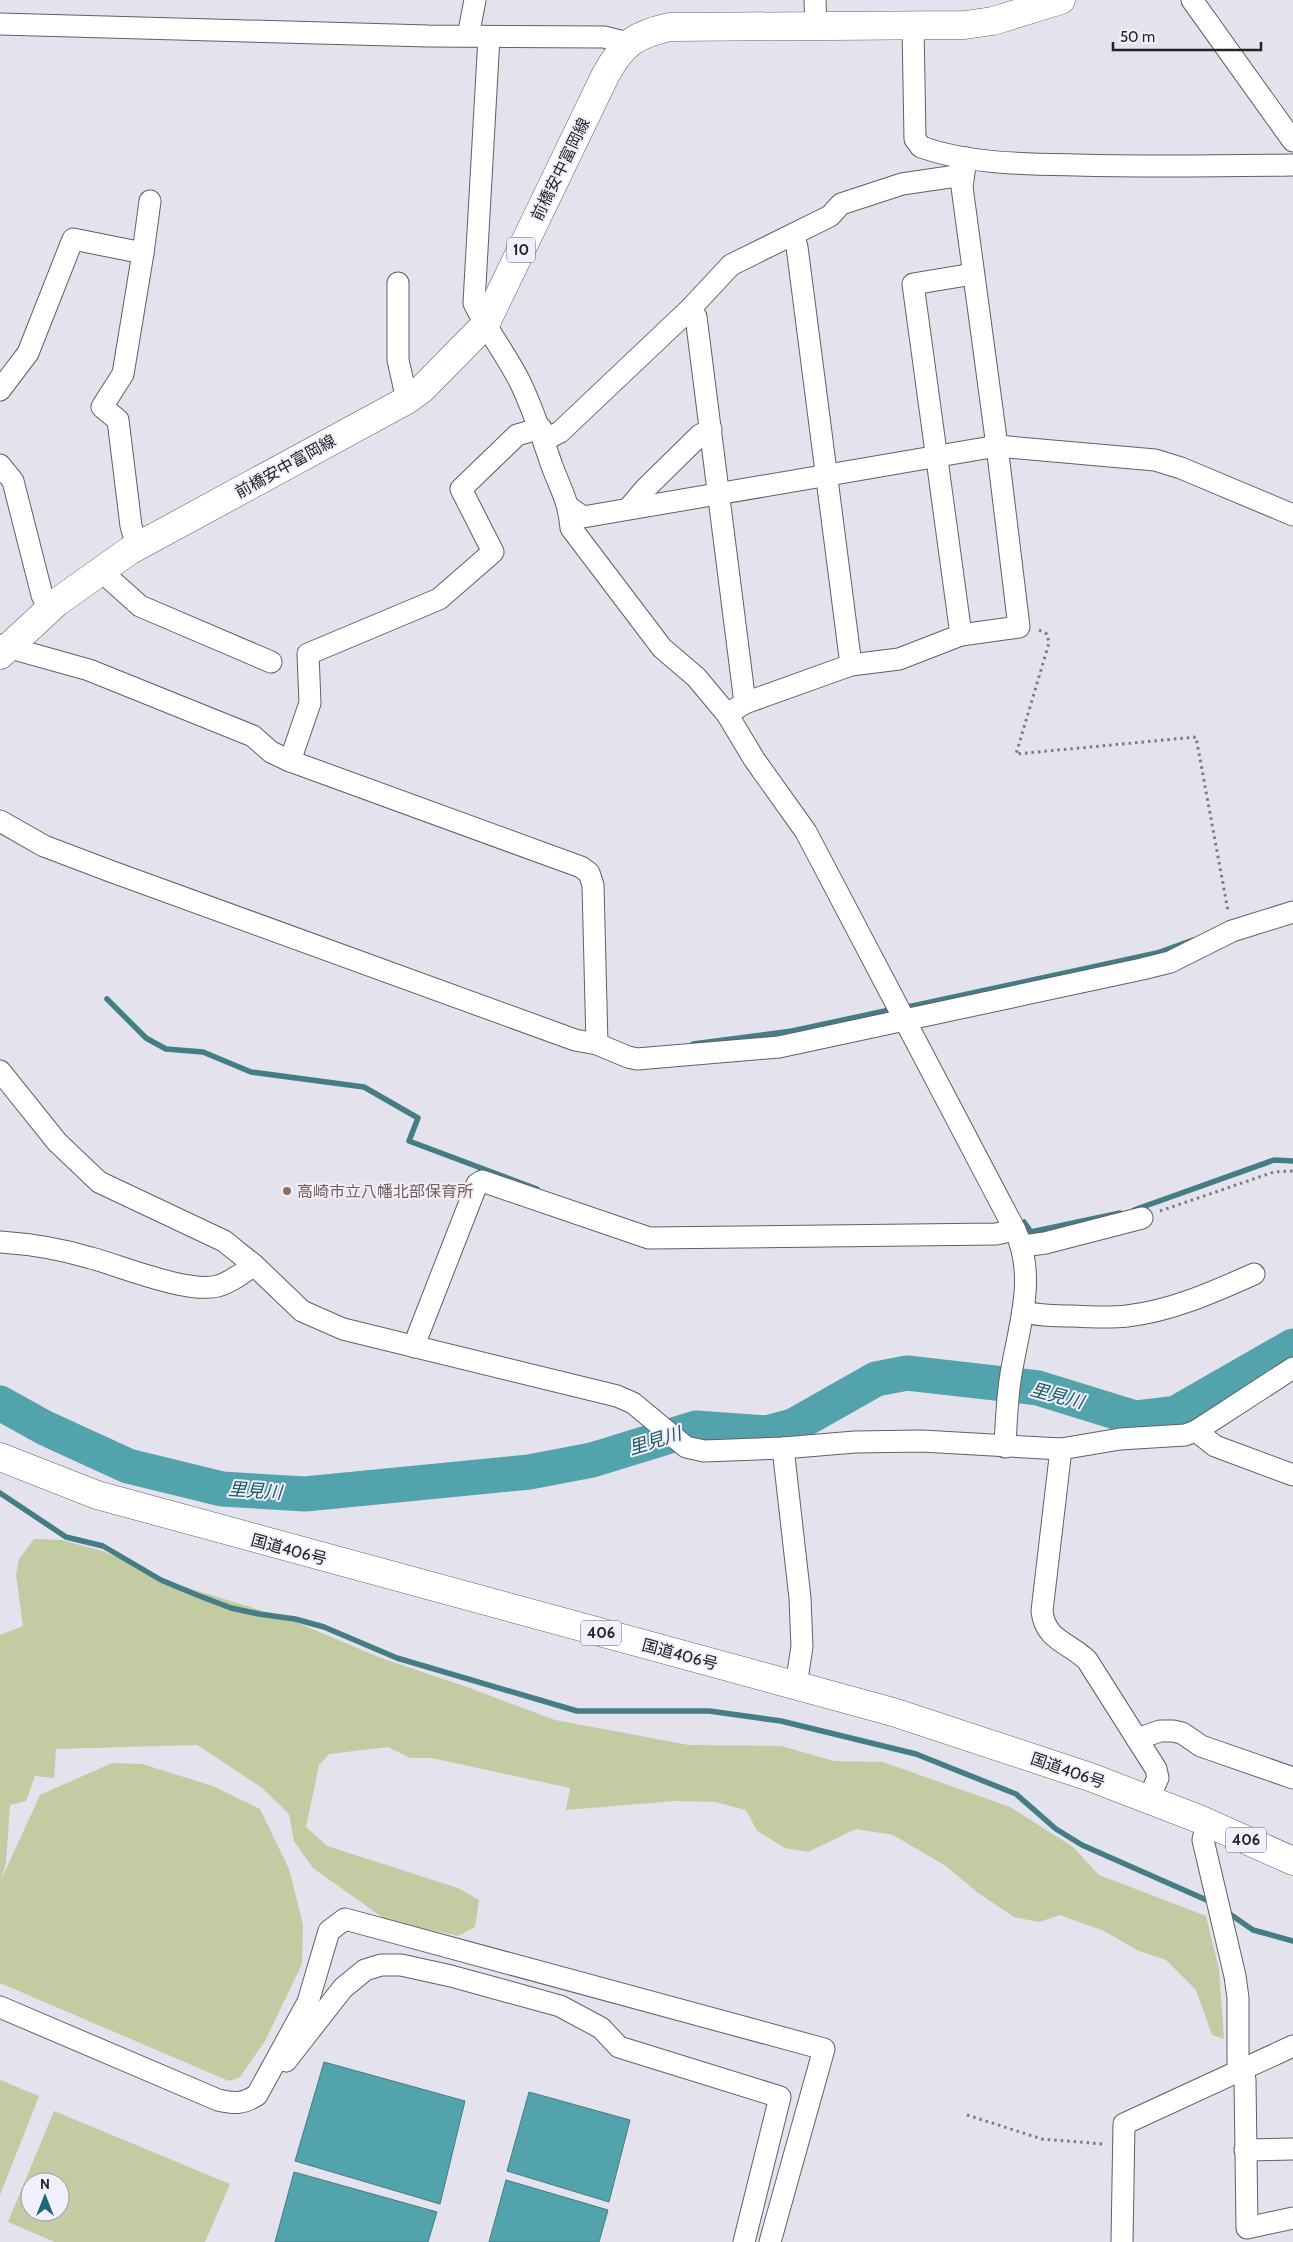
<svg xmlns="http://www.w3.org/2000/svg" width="1293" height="2242" viewBox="0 0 1293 2242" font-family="Cabin,'Noto Sans JP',sans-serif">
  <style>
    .green { fill: #c2cba2; fill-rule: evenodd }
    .water { fill: #53a3ac; stroke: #457d84 }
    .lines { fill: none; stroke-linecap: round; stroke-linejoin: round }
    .stream { stroke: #457d84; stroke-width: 5.5 }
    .river { stroke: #53a3ac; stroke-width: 35 }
    .minor-casing { stroke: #615f69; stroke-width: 23 }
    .major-casing { stroke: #615f69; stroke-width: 29 }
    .highway-casing { stroke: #615f69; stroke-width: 29 }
    .path { stroke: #7b7b82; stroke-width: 3; stroke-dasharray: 2.5 4; stroke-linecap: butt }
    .minor { stroke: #fff; stroke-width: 21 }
    .major { stroke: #fff; stroke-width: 28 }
    .highway { stroke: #fff; stroke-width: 28 }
    .education-dot { fill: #8d6e63; stroke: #f1effb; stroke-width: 2 }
    .labels { text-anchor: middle; stroke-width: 4; stroke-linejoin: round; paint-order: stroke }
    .shield { fill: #f1effb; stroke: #616067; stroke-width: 1 }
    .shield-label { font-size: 15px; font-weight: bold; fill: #232327 }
    .street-label { font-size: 16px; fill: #232327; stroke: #f1effb }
    .education-label { font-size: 16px; fill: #785e54; stroke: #f1effb; text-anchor: start }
    .water-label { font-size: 18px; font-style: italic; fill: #175b61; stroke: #f1effb }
  </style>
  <rect width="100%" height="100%" fill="#e3e2ed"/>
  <!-- green -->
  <g class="green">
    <path d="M34 1539 61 1540 103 1551 175 1584 286 1618 381 1658 467 1687 555 1720 689 1745 781 1746 834 1761 883 1762 1010 1807 1073 1847 1099 1875 1206 1916 1219 1969 1224 2039 1212 2035 1196 1990 1166 1960 1139 1951 1104 1931 1060 1915 1039 1922 1014 1917 977 1892 946 1866 893 1835 856 1829 808 1852 785 1848 757 1831 746 1810 715 1802 675 1801 566 1810 570 1788 432 1758H410L388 1747 329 1754 319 1765 306 1827 327 1846 458 1888 479 1900 475 1927 458 1936 386 1920 313 1868 294 1841 289 1814 261 1787 197 1745 56 1749 54 1778 35 1776 26 1801 10 1805 6 1863 1 1880 40 1795 112 1763 142 1764 213 1786 260 1809 289 1869 303 1925 302 1964 265 2041 240 2077 229 2081 0 1983V1635L23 1626 16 1575 19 1559Z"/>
    <path d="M0 2080 39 2096 0 2195Z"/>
    <path d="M54 2111 230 2184 205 2242H55L8 2222ZM30 2182H60V2212H30Z"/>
  </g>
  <!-- water -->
  <g class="water">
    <path d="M324 2062 465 2101 440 2204 295 2161Z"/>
    <path d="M529 2092 630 2120 609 2202 507 2171Z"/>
    <path d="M294 2172 437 2212 428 2242H275Z"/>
    <path d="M506 2180 608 2210 599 2242H489Z"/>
  </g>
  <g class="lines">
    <!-- stream -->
    <g class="stream">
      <path d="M107 999 146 1038 166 1049 203 1052 251 1072 364 1087 418 1118 409 1141 537 1189"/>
      <path d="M903 1008 1157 953 1193 940"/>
      <path d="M693 1044 792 1031 894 1009"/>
      <path d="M1134 1210 1274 1160 1293 1161"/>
      <path d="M1024 1222 1031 1232 1120 1213"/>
      <path d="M0 1493 66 1537 103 1546 161 1580 197 1595 231 1608 259 1614 295 1619 324 1627 397 1658 577 1711H709L781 1721 916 1754 1016 1794 1056 1829 1082 1845 1211 1902"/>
      <path d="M1227 1912 1253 1930 1293 1941"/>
    </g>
    <!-- river -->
    <path class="river" d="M0 1403 45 1428 128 1466 222 1489 305 1494 529 1472 592 1460 696 1428 767 1433 793 1426 876 1379 907 1373 1038 1388 1135 1418 1176 1413 1293 1346"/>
    <!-- minor casing -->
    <g class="minor-casing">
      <g id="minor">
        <path d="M815 0 816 26"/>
        <path d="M1192 0 1293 141"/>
        <path d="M0 24 428 36 604 37 628 43"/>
        <path d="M913 25 915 139 921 147C969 164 1025 164 1076 165 1148 167 1221 166 1293 165"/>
        <path d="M468 36 475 0"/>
        <path d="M489 37 474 303C487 330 505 353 519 380 533 408 542 437 552 466 561 490 569 502 571 528L662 648 696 677 727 714 754 759 806 832 1015 1230C1037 1277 1019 1325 1011 1374 1007 1398 1006 1423 1005 1447"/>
        <path d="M793 235 797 247 851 665"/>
        <path d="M398 283V360L407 400"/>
        <path d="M690 309 696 317 745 703"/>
        <path d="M0 390 28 353 73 239 143 253 150 201"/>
        <path d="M545 440 560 432 690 309 731 265 830 216 841 204 902 184 963 175"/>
        <path d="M0 465 13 481 42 595 49 609"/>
        <path d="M570 508 583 517 997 446 1155 460 1181 468 1293 515"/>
        <path d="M629 508 645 489 700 435 711 429"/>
        <path d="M137 546 131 526 118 420 102 407 123 374 143 253"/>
        <path d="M101 571 140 606 271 662"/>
        <path d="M961 635 913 284 973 274"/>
        <path d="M0 645 89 670 253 736 271 752 290 761 581 867 589 873 593 885 597 1044"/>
        <path d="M727 714 745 703 851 665 899 659 961 635 1019 627 997 446 962 187 966 158"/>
        <path d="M290 761 310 703 308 654 439 599 493 552 461 489 517 435 541 428"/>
        <path d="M0 821 44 846 110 871 575 1040 597 1044 628 1057 637 1059 779 1047 1142 969 1170 962 1232 931 1293 912"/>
        <path d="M0 1071 57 1142 99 1182 224 1241 254 1265 302 1311 343 1329 617 1396 633 1403 686 1447 704 1451 783 1448 855 1442 922 1441 1061 1449 1120 1439 1185 1435 1196 1431 1293 1368"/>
        <path d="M0 1242C31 1244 61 1249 91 1258 121 1266 188 1294 218 1286 231 1282 243 1273 254 1265"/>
        <path d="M1023 1246 1045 1243 1142 1218"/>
        <path d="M1024 1312C1041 1316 1057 1316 1073 1316 1091 1317 1109 1318 1127 1316 1171 1311 1214 1292 1254 1274"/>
        <path d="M415 1347 418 1335 477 1184 482 1181 649 1238 996 1234 1015 1230"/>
        <path d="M1196 1431 1215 1446 1293 1475"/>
        <path d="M783 1448 800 1598 802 1647 796 1685"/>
        <path d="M1061 1449 1042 1611C1045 1640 1068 1642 1087 1660L1156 1769 1158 1778 1148 1799"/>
        <path d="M1137 1739 1160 1731H1173L1182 1733 1201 1746 1293 1778"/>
        <path d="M1207 1822 1203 1840 1235 1976 1238 1998V2063L1242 2068 1245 2080 1247 2228 1293 2218"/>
        <path d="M0 2007 218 2100C235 2104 243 2104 257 2095L308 2002 329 1931 345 1919 824 2049 770 2242"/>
        <path d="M286 2061 343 1988 365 1970 381 1965H401L451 1976 560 2006 601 2028 619 2047 780 2097 744 2242"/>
        <path d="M1245 2150 1293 2149"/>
        <path d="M1122 2242 1124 2124 1293 2046"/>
      </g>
    </g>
    <!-- major casing -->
    <g class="major-casing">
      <path id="major" d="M0 655 56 603 129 551 407 400 422 389 485 325 606 74C623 43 637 34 670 27L965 25 993 21 1061 0"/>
    </g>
    <!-- highway casing -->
    <g class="highway-casing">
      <path id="highway" d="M0 1457 97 1495 893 1712 1090 1777 1199 1819 1293 1861"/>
    </g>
    <!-- path -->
    <g class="path">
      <path d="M1039 630 1047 634 1049 643 1016 754 1196 737 1228 911"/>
      <path d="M1160 1211 1274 1172 1293 1171"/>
      <path d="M967 2115 1042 2139 1103 2144"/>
    </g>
    <!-- minor -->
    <use href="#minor" class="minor"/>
    <!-- major -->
    <use href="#major" class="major"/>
    <!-- highway -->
    <use href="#highway" class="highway"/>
  </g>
  <!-- markers -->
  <circle class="education-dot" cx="287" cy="1191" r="5"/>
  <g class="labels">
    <!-- shield labels -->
    <g class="shield">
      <rect x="507" y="237.5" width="28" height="25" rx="4"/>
      <rect x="581" y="1620.5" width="40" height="25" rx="4"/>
      <rect x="1226" y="1827.5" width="40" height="25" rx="4"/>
    </g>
    <g class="shield-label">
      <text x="521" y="255">10</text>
      <text x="601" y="1638">406</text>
      <text x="1246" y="1845">406</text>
    </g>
    <!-- street labels -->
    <g class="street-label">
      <text transform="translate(560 169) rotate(-64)" y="6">前橋安中富岡線</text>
      <text transform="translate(285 466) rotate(-29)" y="6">前橋安中富岡線</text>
      <text transform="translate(289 1549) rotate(15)" y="6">国道406号</text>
      <text transform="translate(680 1654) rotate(15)" y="6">国道406号</text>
      <text transform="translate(1068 1770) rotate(19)" y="6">国道406号</text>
    </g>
    <!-- education labels -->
    <g class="education-label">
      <text x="297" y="1197">高崎市立八幡北部保育所</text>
    </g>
    <!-- water labels -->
    <g class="water-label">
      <text transform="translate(1057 1396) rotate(15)" y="6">里見川</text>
      <text transform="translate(655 1441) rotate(-17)" y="6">里見川</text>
      <text transform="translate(255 1491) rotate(4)" y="6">里見川</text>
    </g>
  </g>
  <!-- north arrow -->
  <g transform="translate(45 2197)"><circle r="24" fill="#f1effb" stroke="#9f9da6"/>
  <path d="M0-4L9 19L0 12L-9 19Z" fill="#216777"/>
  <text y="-8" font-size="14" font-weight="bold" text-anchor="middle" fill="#232327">N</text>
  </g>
  <!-- scale -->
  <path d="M1113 42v8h148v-8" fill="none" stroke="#232327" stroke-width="2.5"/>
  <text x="1120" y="42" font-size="15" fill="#232327" stroke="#f1effb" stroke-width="4" paint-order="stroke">50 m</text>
</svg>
